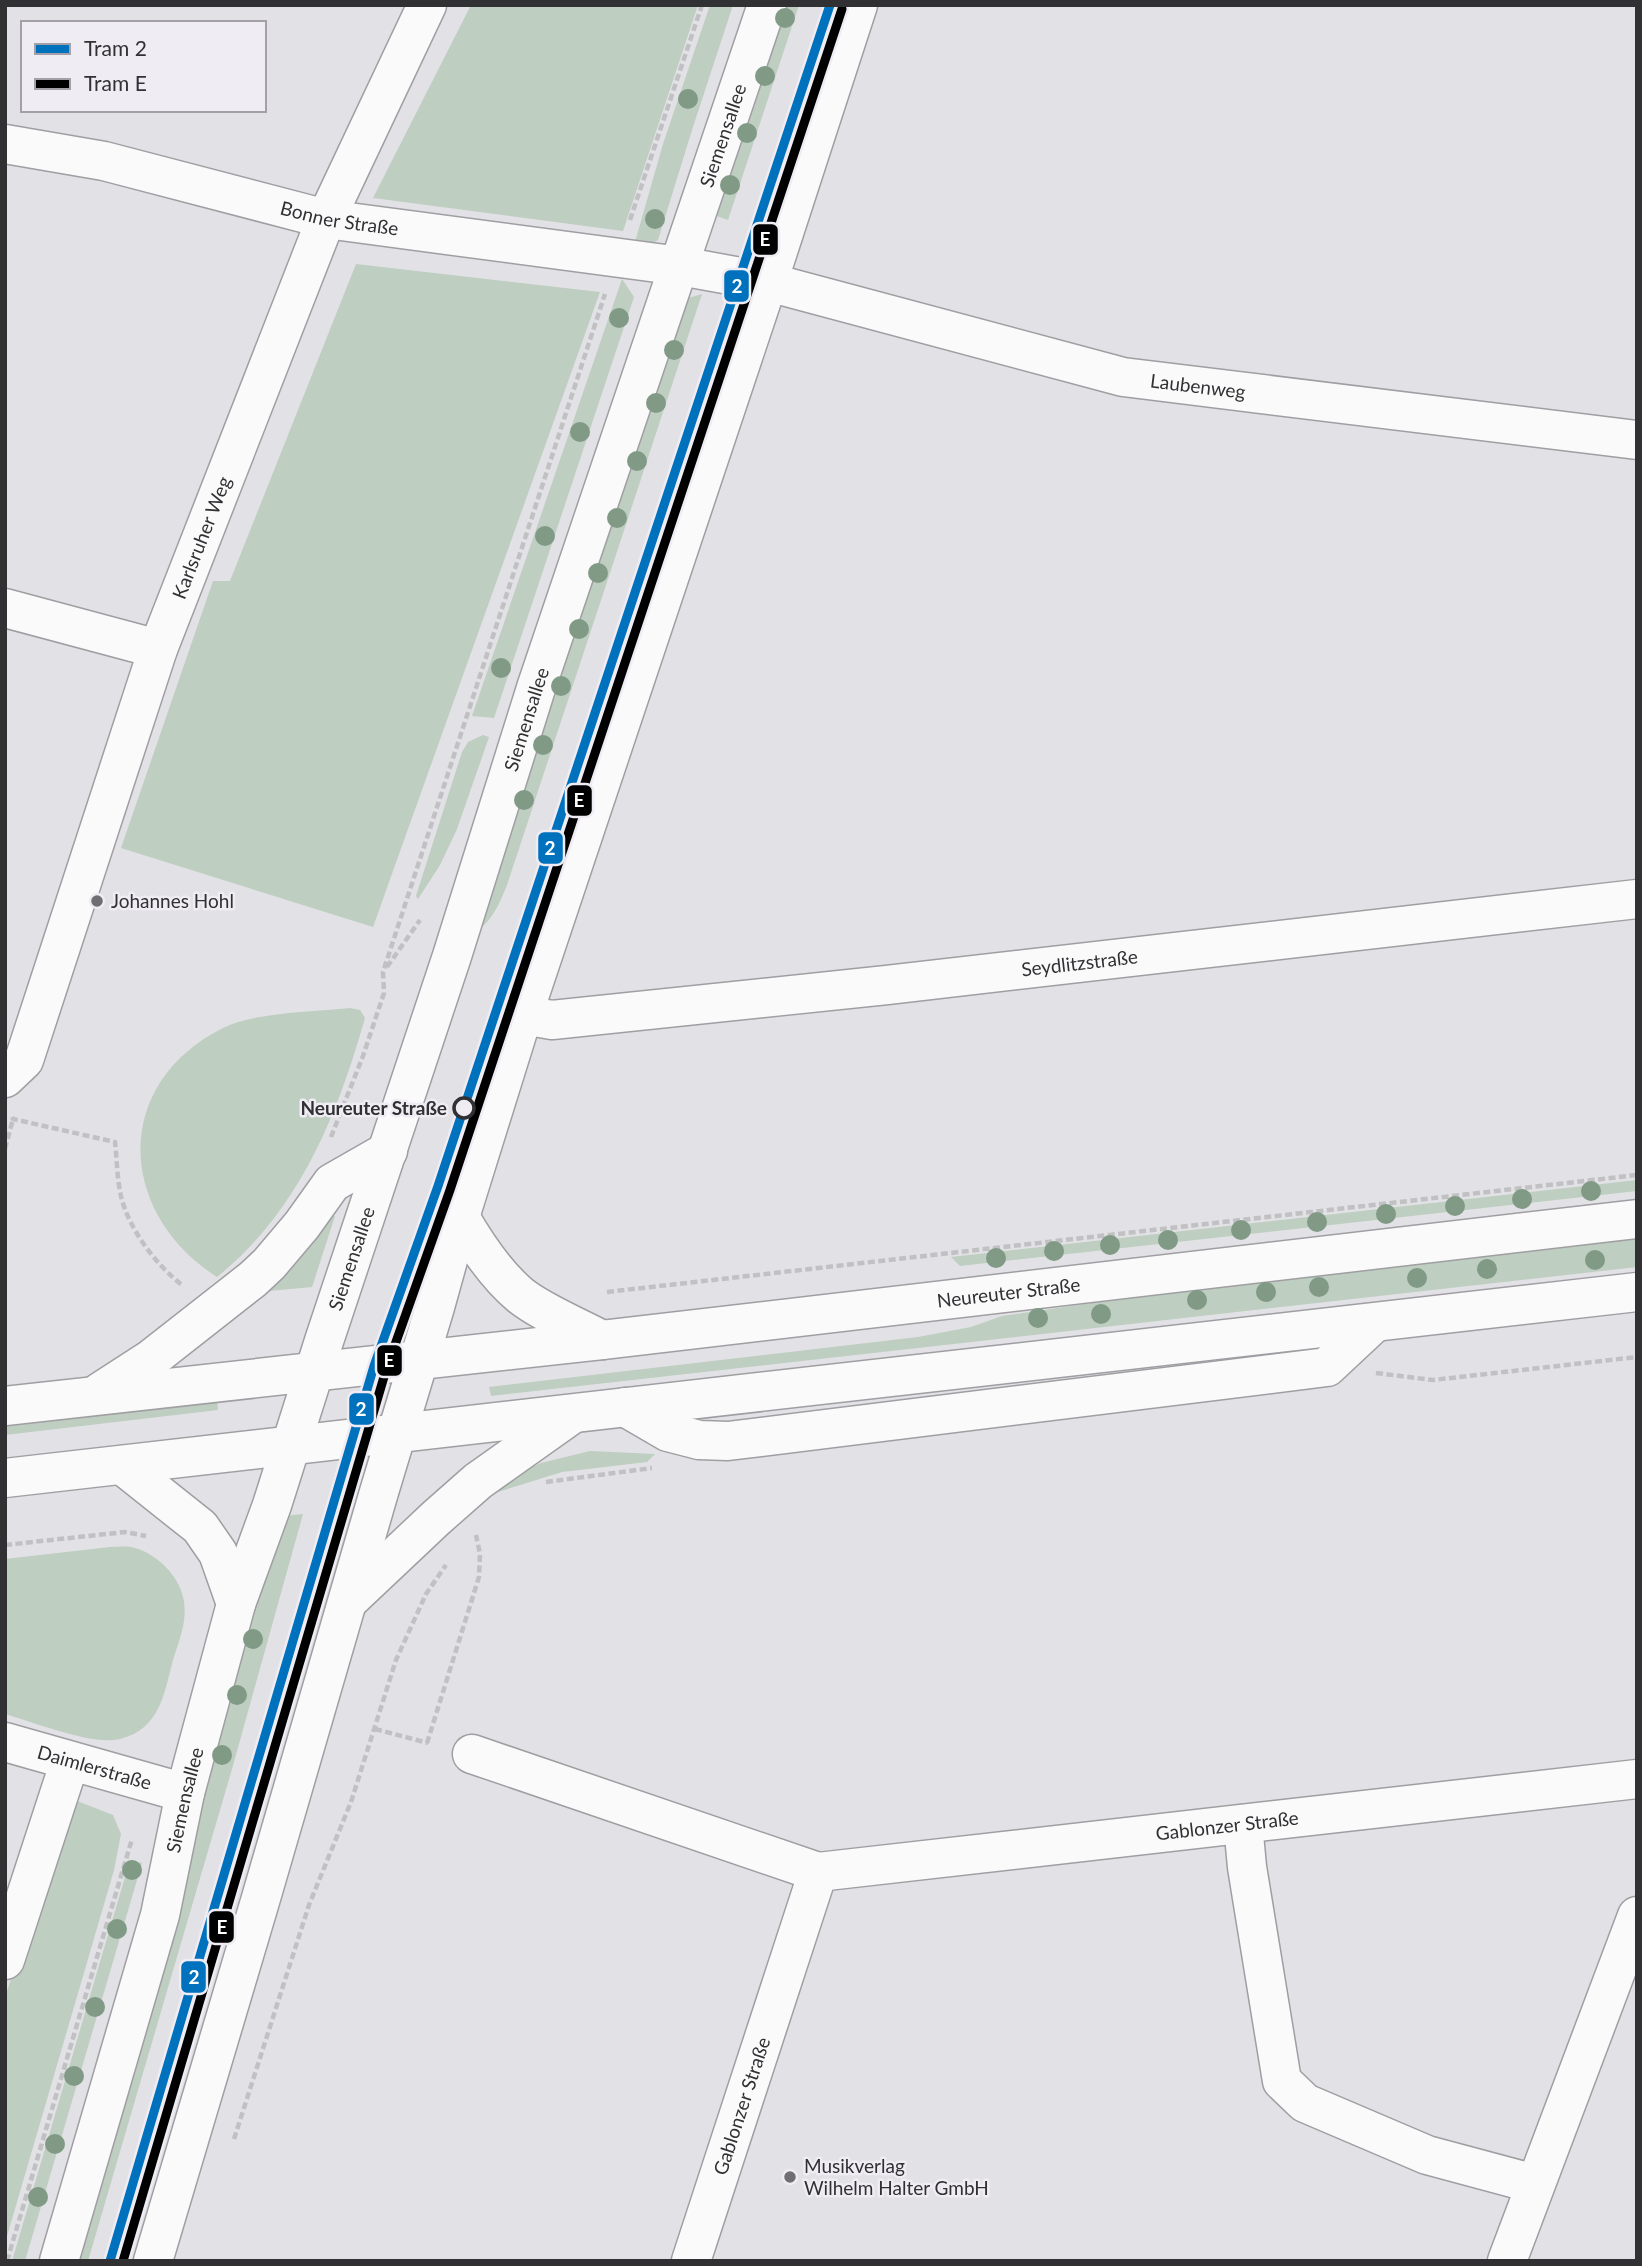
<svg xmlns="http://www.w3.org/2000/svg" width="1642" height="2266" viewBox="0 0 1642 2266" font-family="Lato,sans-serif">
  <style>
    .green { fill: #becec1 }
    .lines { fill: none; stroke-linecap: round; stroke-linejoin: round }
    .minor-casing { stroke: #9f9ea2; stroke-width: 41 }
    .major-casing { stroke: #9f9ea2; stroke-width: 41 }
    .path { stroke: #c1c0c2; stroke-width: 4.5; stroke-dasharray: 7 3.5; stroke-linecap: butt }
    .minor { stroke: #fbfafb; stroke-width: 38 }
    .major { stroke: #fbfafb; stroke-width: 38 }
    .tram-1-casing { stroke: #efecf4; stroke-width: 14 }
    .tram-2-casing { stroke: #efecf4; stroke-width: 14 }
    .tram-1 { stroke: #0071bc; stroke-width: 9 }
    .tram-2 { stroke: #000; stroke-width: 9 }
    .tree { fill: #819a86 }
    .poi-dot { fill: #6f6e71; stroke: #efecf4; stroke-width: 2.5 }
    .stop-dot { fill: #efecf4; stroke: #313033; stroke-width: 3.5 }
    .labels { text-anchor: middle; stroke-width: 5; stroke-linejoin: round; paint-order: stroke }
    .street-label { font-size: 19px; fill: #313033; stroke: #efecf4 }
    .poi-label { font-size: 19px; fill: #313033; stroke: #efecf4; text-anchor: start }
    .stop-label { font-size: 19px; font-weight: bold; fill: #313033; stroke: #efecf4; text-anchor: end }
    .line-badge { stroke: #efecf4; stroke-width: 2.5 }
    .badge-label { font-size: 19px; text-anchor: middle; font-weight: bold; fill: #fff }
  </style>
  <rect width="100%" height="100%" fill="#e2e1e5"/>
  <!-- green -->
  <g class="green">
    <path d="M471 5H698L623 231 373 198Z"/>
    <path d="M710 5H733L692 130 658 240 648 246 635 242 663 144Z"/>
    <path d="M780 5H799L728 220 711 214Z"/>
    <path d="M835 5H845L769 235 760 232Z"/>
    <path d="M356 264 600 292 373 927 121 848 213 581H230Z"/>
    <path d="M622 279 634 297 494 718 472 716Z"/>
    <path d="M702 294 507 885C500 902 493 920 477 931L502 840 688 298Z"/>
    <path d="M734 305 741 310 535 941 525 937Z"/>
    <path d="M483 735 489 737 457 829 440 865 418 899 416 896 462 752 468 742Z"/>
    <path d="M350 1008 360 1010 365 1018C337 1116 299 1211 217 1277 117 1213 111 1084 223 1028 255 1012 314 1012 350 1008Z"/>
    <path d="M1637 1180V1191L960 1266 951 1257Z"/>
    <path d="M328 1216H335L312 1287 269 1291 311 1244Z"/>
    <path d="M1637 1236V1267L491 1396 489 1387 918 1337 971 1327 1002 1316 1092 1303Z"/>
    <path d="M217 1399 218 1410 5 1435V1423Z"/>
    <path d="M590 1451 655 1454 647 1462 562 1472 488 1495 502 1480 541 1463Z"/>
    <path d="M353 1508 129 2261H121L341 1509Z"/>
    <path d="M303 1514 232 1769 88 2261H73L198 1812 274 1517Z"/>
    <path d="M110 1547C117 1547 125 1546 131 1547 156 1552 181 1577 184 1602 187 1622 179 1641 173 1660 164 1694 160 1729 120 1739 93 1746 33 1722 5 1714V1559Z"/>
    <path d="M72 1799 113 1815 121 1834 114 1870 5 2243V1997Z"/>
    <path d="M130 1860 142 1863 25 2261H12Z"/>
  </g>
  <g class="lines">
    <!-- minor casing -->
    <g class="minor-casing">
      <g id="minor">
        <path id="s1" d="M5 144 104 161 326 219 680 266"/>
        <path id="s2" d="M768 282 1123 377 1637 440"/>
        <path d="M5 608 158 649"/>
        <path id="s3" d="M523 1015 552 1020 887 985 1637 899"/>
        <path id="s4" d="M5 1078 24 1060 158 649 326 219 427 5"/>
        <path d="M625 1407 668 1432 699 1440 728 1441 1327 1367 1373 1324"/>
        <path id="s5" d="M5 1742 185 1793"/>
        <path d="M472 1754 818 1872"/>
        <path d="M1243 1824 1247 1867 1282 2081 1305 2103 1427 2155 1535 2184"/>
        <path d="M5 1960 70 1761"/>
        <path id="s6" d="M691 2261 818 1872 1637 1779"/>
        <path d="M1507 2261 1637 1916"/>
      </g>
    </g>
    <!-- major casing -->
    <g class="major-casing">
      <g id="major">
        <path d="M680 266 768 282"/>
        <path d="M460 1217C476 1245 495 1274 520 1295 541 1312 578 1327 602 1340"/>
        <path d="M100 1392 151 1359 253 1279 269 1264 302 1225 332 1183 388 1151"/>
        <path id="s7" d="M5 1406 602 1340 1637 1219"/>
        <path d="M122 1465 200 1527 218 1553 236 1604"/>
        <path d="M5 1478 1637 1292"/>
        <path d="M348 1601 436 1518 478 1481 571 1415"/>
        <path id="s8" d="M59 2261 160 1915 185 1793 236 1604 272 1505 324 1341 452 956 537 685 767 5"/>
        <path d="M153 2261 261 1898 379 1492 435 1307 460 1217 523 1015 768 282 858 5"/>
      </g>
    </g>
    <!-- path -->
    <g class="path">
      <path d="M630 220 702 5"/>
      <path d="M387 967 420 920"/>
      <path d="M12 1117 13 1119 115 1142C117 1160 117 1179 121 1196 128 1228 157 1266 182 1285"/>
      <path d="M331 1137 363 1056 384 993 383 972 605 294"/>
      <path d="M5 1149 13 1119"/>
      <path d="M607 1292 1637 1175"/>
      <path d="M1376 1373 1433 1380 1637 1357"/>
      <path d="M546 1482 652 1468"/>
      <path d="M5 1545 125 1532 146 1536"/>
      <path d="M375 1729 428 1743"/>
      <path d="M427 1743 479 1577 480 1554 476 1535"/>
      <path d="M234 2139 309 1905 351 1802 396 1660 426 1594 446 1565"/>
      <path d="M7 2261 132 1839"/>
    </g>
    <!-- minor -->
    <use href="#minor" class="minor"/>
    <!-- major -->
    <use href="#major" class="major"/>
    <!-- tram-1 casing -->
    <g class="tram-1-casing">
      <path id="tram-1" d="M110 2261 374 1366 438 1186 830 5"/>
    </g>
    <!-- tram-2 casing -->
    <g class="tram-2-casing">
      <path id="tram-2" d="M123 2261 386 1370 450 1190 842 9"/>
    </g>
    <!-- tram-1 -->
    <use href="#tram-1" class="tram-1"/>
    <!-- tram-2 -->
    <use href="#tram-2" class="tram-2"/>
  </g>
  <!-- trees -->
  <g class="tree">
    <circle cx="785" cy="18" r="10"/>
    <circle cx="765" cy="76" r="10"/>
    <circle cx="688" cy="99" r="10"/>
    <circle cx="747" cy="133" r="10"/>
    <circle cx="730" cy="185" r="10"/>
    <circle cx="655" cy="219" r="10"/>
    <circle cx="619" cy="318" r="10"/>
    <circle cx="674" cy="350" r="10"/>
    <circle cx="656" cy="403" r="10"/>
    <circle cx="580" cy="432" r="10"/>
    <circle cx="637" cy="461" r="10"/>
    <circle cx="617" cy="518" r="10"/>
    <circle cx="545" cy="536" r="10"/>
    <circle cx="598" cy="573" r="10"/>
    <circle cx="579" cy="629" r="10"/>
    <circle cx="501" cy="668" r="10"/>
    <circle cx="561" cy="686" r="10"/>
    <circle cx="543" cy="745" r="10"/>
    <circle cx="524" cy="800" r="10"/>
    <circle cx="1591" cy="1191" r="10"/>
    <circle cx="1522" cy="1199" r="10"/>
    <circle cx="1455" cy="1206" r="10"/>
    <circle cx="1386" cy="1214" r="10"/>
    <circle cx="1317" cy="1222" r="10"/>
    <circle cx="1241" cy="1230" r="10"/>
    <circle cx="1168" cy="1240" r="10"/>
    <circle cx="1110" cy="1245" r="10"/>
    <circle cx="1054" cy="1251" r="10"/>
    <circle cx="996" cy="1258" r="10"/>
    <circle cx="1595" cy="1260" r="10"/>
    <circle cx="1487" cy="1269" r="10"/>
    <circle cx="1417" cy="1278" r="10"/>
    <circle cx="1319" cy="1287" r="10"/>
    <circle cx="1266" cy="1292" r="10"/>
    <circle cx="1197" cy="1300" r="10"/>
    <circle cx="1101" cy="1314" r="10"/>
    <circle cx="1038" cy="1318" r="10"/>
    <circle cx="253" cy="1639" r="10"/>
    <circle cx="237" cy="1695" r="10"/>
    <circle cx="222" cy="1755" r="10"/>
    <circle cx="132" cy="1870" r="10"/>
    <circle cx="117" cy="1929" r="10"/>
    <circle cx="95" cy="2007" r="10"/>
    <circle cx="74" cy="2076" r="10"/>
    <circle cx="55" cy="2144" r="10"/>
    <circle cx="38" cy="2197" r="10"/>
  </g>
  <!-- markers -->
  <g class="poi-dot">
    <circle cx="97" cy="901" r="7"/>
    <circle cx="790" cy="2177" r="7"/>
  </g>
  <circle class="stop-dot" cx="464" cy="1108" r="10"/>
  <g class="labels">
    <!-- street labels -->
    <g class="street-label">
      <text dy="7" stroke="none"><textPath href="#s8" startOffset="2228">Siemensallee</textPath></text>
      <text dy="7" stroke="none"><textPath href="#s1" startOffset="343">Bonner Straße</textPath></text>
      <text dy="7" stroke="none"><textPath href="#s2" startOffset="443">Laubenweg</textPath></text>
      <text dy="7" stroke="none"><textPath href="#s4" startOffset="578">Karlsruher Weg</textPath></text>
      <text dy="7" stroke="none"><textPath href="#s8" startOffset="1612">Siemensallee</textPath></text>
      <text dy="7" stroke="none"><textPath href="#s3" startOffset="560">Seydlitzstraße</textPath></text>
      <text dy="7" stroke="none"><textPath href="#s8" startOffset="1045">Siemensallee</textPath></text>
      <text dy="7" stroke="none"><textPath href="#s7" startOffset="1010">Neureuter Straße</textPath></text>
      <text dy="7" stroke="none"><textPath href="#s5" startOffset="93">Daimlerstraße</textPath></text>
      <text dy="7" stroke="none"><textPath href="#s8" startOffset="478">Siemensallee</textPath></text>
      <text dy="7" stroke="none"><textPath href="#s6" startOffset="821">Gablonzer Straße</textPath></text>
      <text dy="7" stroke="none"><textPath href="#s6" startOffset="163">Gablonzer Straße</textPath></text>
    </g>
    <!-- poi labels -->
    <g class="poi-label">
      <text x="111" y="908">Johannes Hohl</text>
      <text x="804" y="2173">Musikverlag<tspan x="804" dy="22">Wilhelm Halter GmbH</tspan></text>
    </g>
    <!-- stop labels -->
    <g class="stop-label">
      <text x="447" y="1115">Neureuter Straße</text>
    </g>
  </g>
  <g class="line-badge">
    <rect x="752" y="223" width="27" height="33" rx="7" fill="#000"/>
    <rect x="723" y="269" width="27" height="34" rx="7" fill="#0071bc"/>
    <rect x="566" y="784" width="27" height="33" rx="7" fill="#000"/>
    <rect x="537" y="831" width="27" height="34" rx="7" fill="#0071bc"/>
    <rect x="376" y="1344" width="27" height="33" rx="7" fill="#000"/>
    <rect x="348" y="1392" width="27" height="34" rx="7" fill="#0071bc"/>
    <rect x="208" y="1910" width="27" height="34" rx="7" fill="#000"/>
    <rect x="180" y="1960" width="27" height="34" rx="7" fill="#0071bc"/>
  </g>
  <g class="badge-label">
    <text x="765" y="246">E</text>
    <text x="737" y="293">2</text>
    <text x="579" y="807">E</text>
    <text x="550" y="855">2</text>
    <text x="389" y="1367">E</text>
    <text x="361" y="1416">2</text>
    <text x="222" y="1934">E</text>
    <text x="194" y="1984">2</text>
  </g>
  <!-- border -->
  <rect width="1642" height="2266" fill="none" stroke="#313033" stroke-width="14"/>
  <!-- legend -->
  <rect x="21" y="21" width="245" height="91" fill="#efecf4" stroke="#a3a1a7" stroke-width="2"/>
  <rect x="35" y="44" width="35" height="10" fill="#0071bc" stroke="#a3a1a7" stroke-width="2"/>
  <text x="84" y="56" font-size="21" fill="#313033">Tram 2</text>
  <rect x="35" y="79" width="35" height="10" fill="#000000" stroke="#a3a1a7" stroke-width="2"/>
  <text x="84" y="91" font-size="21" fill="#313033">Tram E</text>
</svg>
